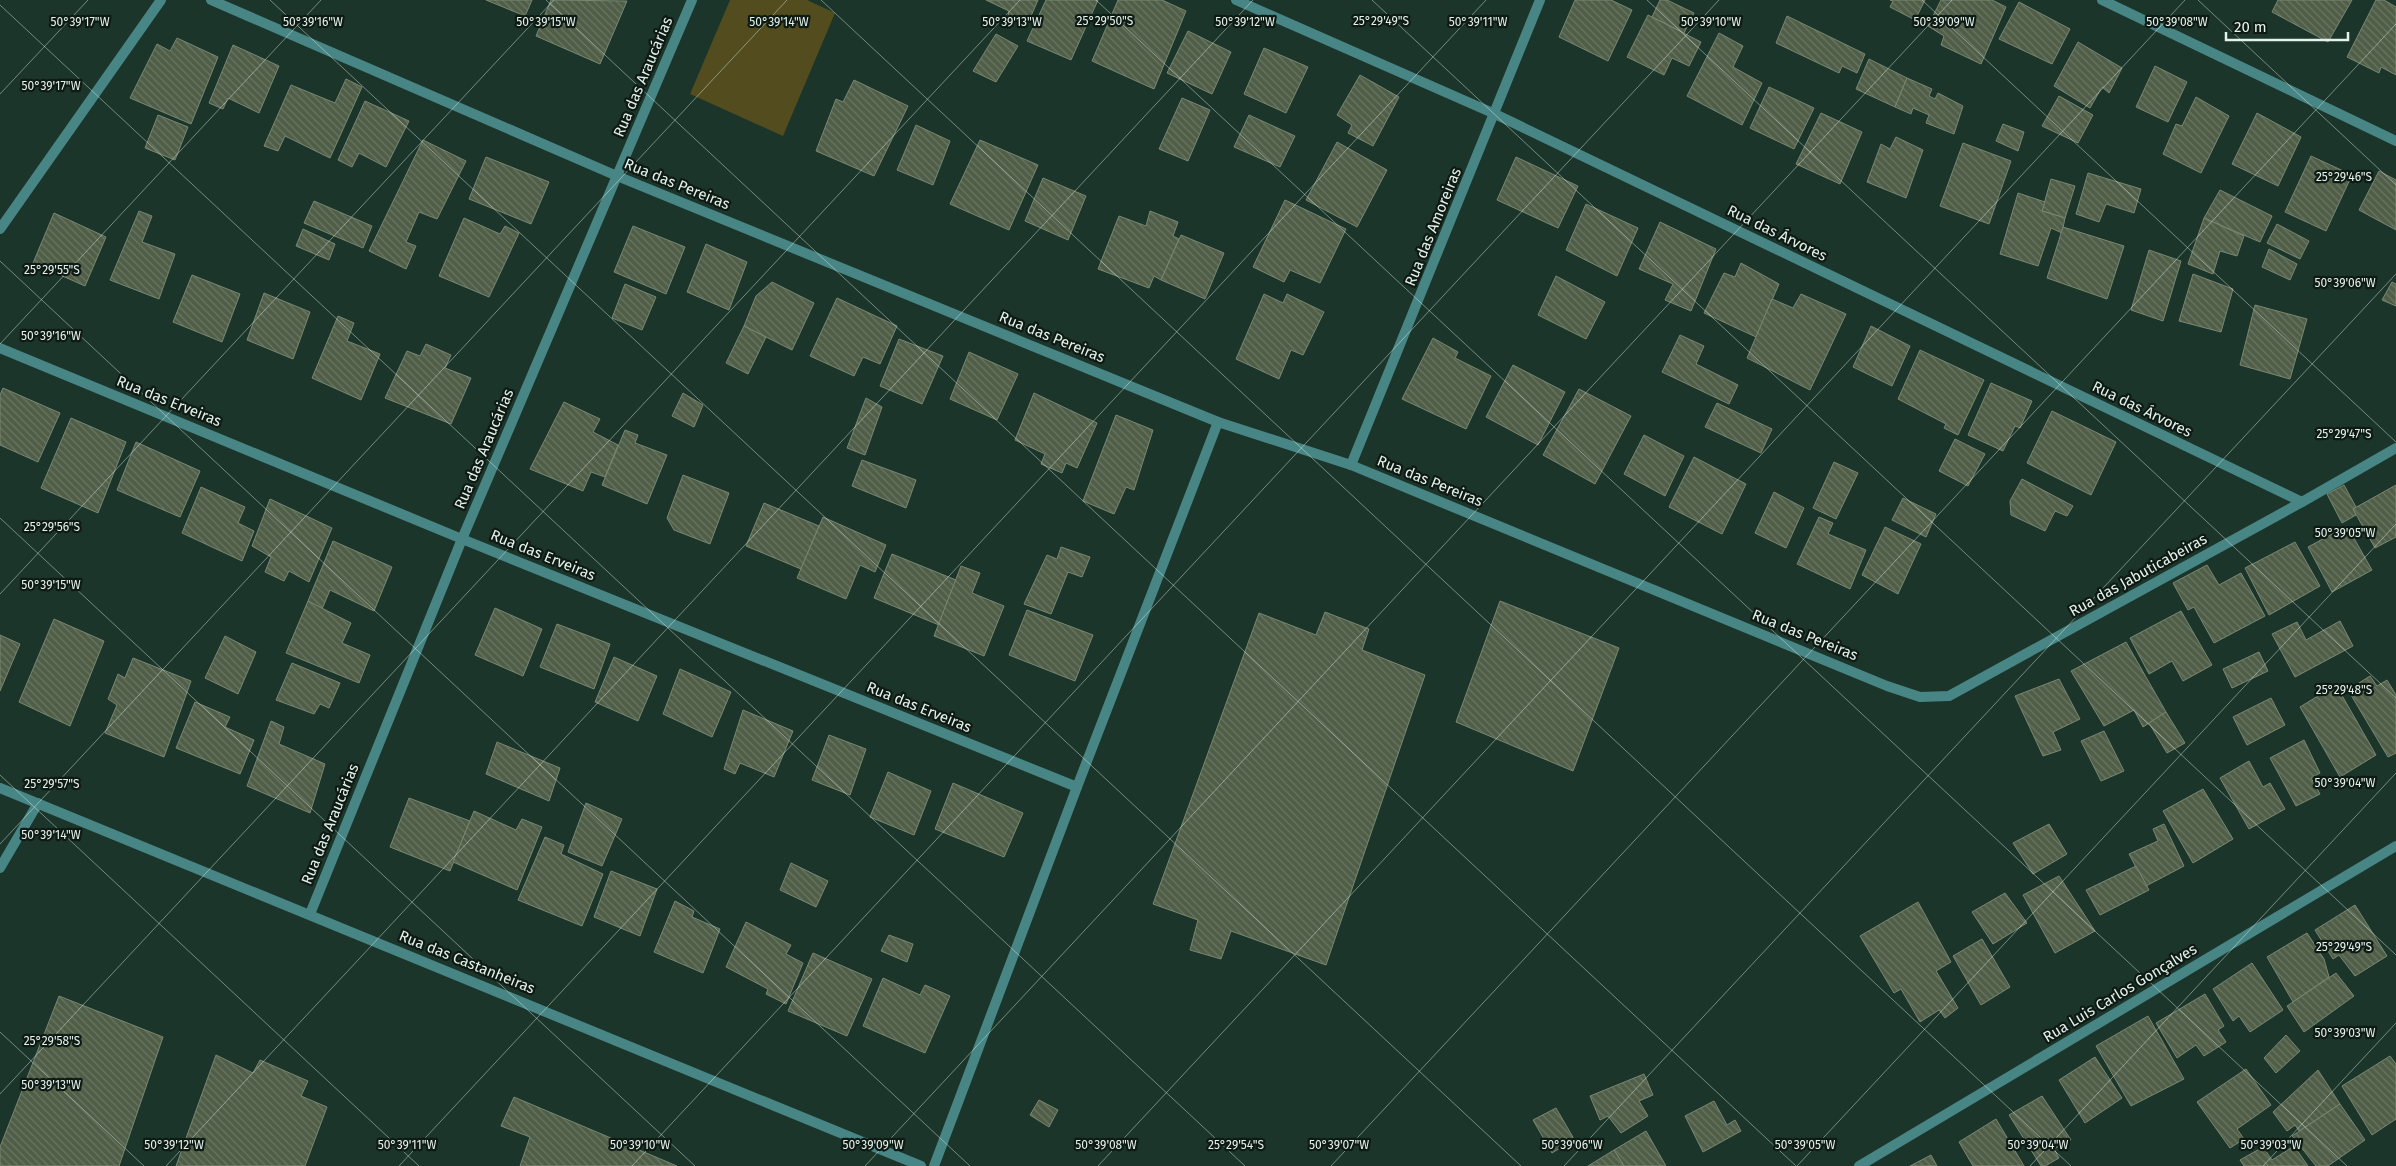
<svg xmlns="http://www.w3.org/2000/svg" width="2396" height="1166" viewBox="0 0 2396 1166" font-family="'Fira Sans',sans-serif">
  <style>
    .pitch { fill: #524c1e }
    .building { fill: url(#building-back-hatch); stroke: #798871 }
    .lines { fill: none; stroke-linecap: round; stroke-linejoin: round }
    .street { stroke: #488686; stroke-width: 10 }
    .ticks { fill: none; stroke: #e3f3eb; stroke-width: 1; stroke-opacity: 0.45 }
    .labels { text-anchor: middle; stroke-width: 4.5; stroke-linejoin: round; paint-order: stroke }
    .street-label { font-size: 15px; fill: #e3f3eb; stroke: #0f1a15 }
    .ticks-label { font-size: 12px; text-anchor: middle; fill: #e3f3eb; stroke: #0f1a15; stroke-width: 4.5; stroke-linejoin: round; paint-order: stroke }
  </style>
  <defs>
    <pattern id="building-back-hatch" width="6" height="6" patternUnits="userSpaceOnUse" patternTransform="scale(1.25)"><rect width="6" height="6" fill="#505e48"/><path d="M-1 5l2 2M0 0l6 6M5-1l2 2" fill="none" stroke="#697663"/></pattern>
  </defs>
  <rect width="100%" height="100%" fill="#1b352a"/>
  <!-- pitch -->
  <path class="pitch" d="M730 0H807L835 13 783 136 690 94Z"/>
  <!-- building -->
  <g class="building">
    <path d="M486 0H532L525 16Z"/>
    <path d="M551 0 627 1 600 64 536 36Z"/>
    <path d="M986 0H1038L1027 25 1008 17 1009 11Z"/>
    <path d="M1046 0H1098L1071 60 1027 41Z"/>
    <path d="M1118 0H1162L1186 11 1154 89 1092 61Z"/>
    <path d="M1575 0H1611L1632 10 1608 61 1559 37Z"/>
    <path d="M1660 0H1667L1694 13 1684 33 1652 17Z"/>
    <path d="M1890 0H1925L1915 20 1890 7 1893 1Z"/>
    <path d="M1941 0H1992L2006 7 1981 64 1941 45 1944 36 1928 26Z"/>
    <path d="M2278 0H2352L2328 42 2272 12Z"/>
    <path d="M2376 0H2384L2396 7V75L2381 67 2379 73 2347 57Z"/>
    <path d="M2019 2 2070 29 2052 64 1999 39Z"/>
    <path d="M1648 15 1701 42 1689 66 1672 58 1664 75 1627 57Z"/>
    <path d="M1787 16 1865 54 1857 73 1842 66 1839 73 1776 43Z"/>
    <path d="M1188 31 1231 52 1212 94 1167 73Z"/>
    <path d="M1719 33 1743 46 1733 67 1762 83 1742 125 1687 96Z"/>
    <path d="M996 34 1018 46 996 82 973 71Z"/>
    <path d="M177 38 218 57 191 124 130 98 157 44 170 51Z"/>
    <path d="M2078 42 2122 68 2109 93 2102 87 2090 108 2054 86Z"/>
    <path d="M233 45 279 66 259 113 228 98 223 109 209 103Z"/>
    <path d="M1264 48 1308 67 1286 113 1244 94Z"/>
    <path d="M1869 59 1907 78 1895 107 1856 89Z"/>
    <path d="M2155 66 2187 82 2168 122 2136 107Z"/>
    <path d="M1360 75 1399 97 1373 146 1348 133 1352 125 1337 115Z"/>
    <path d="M1907 78 1932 89 1929 96 1935 99 1938 93 1963 106 1954 134 1926 123 1929 115 1913 108 1911 114 1895 107Z"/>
    <path d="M346 79 362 87 330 158 285 136 278 151 264 146 291 85 335 103Z"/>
    <path d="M854 80 908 106 874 176 816 151 836 99 843 102Z"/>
    <path d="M1769 87 1814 108 1794 149 1750 128Z"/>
    <path d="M2059 96 2093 115 2078 143 2042 126Z"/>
    <path d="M2196 97 2229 116 2201 173 2163 154 2176 124 2182 126Z"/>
    <path d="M1182 98 1210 110 1188 161 1159 149Z"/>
    <path d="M365 101 409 121 386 167 359 153 352 167 338 160Z"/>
    <path d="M1821 113 1862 132 1840 184 1796 164Z"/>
    <path d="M2257 113 2301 137 2278 186 2232 164Z"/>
    <path d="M158 115 188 127 175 160 145 148Z"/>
    <path d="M1249 115 1295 136 1280 167 1234 147Z"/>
    <path d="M2003 124 2024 132 2018 151 1996 141Z"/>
    <path d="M916 125 950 141 933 185 897 170Z"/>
    <path d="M1896 137 1923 150 1906 198 1867 182 1881 144 1890 149Z"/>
    <path d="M423 140 466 161 437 219 419 212 406 242 416 246 406 269 369 251Z"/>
    <path d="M980 140 1038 165 1009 230 950 204Z"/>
    <path d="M1337 142 1387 170 1357 227 1306 200Z"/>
    <path d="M1963 143 2011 161 1989 224 1940 206Z"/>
    <path d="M2311 156 2352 175 2326 231 2285 212Z"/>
    <path d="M486 157 549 182 531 224 469 199Z"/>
    <path d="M1516 157 1578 186 1558 228 1497 200Z"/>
    <path d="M2379 171 2396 180V230L2359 210Z"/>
    <path d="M2088 173 2141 189 2134 213 2106 204 2099 222 2076 214Z"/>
    <path d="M1043 178 1086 196 1068 240 1025 221Z"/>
    <path d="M2051 179 2075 186 2065 218 2042 211Z"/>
    <path d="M2220 190 2272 216 2260 242 2204 218Z"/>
    <path d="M2018 193 2045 202 2042 211 2065 218 2062 233 2051 228 2038 266 2000 254Z"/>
    <path d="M1285 200 1346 229 1320 283 1290 270 1284 282 1253 267Z"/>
    <path d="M314 201 372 226 363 248 304 223Z"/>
    <path d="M1586 204 1638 228 1617 276 1566 250Z"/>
    <path d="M139 211 152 216 142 242 175 254 159 299 110 280Z"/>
    <path d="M1150 211 1178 222 1173 236 1179 239 1161 280 1154 276 1149 288 1098 269 1119 216 1146 226Z"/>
    <path d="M54 213 106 237 85 286 33 263Z"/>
    <path d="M464 218 500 234 505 226 519 233 489 297 439 276Z"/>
    <path d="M2204 218 2244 236 2237 256 2220 251 2213 274 2188 264Z"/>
    <path d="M1660 222 1716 249 1691 311 1665 300 1673 284 1639 269Z"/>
    <path d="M2277 224 2309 241 2300 259 2267 243Z"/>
    <path d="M633 226 685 247 666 294 614 272Z"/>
    <path d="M2063 227 2124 246 2107 299 2047 278Z"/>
    <path d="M303 229 335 244 329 260 296 246Z"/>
    <path d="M1181 235 1224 253 1205 299 1161 280Z"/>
    <path d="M706 244 747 262 729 310 687 292Z"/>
    <path d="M2269 249 2297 264 2290 280 2262 267Z"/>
    <path d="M2149 250 2181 261 2163 321 2131 310Z"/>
    <path d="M1741 263 1779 284 1756 337 1704 313 1724 273 1735 277Z"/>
    <path d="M2193 274 2233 289 2221 332 2179 321Z"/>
    <path d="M192 275 240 294 222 342 173 322Z"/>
    <path d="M1556 276 1605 302 1586 339 1538 315Z"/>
    <path d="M772 282 814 303 792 350 744 326 756 296Z"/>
    <path d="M2392 282 2396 284V306L2382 300Z"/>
    <path d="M625 284 656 297 642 330 612 318Z"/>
    <path d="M264 293 310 312 293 359 247 340Z"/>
    <path d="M1264 294 1283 303 1287 294 1324 312 1303 355 1291 350 1279 379 1236 359Z"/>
    <path d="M1801 294 1846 314 1810 390 1747 358 1772 299 1793 308Z"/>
    <path d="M837 298 897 326 880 364 863 357 854 376 810 356Z"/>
    <path d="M2255 305 2307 319 2290 379 2240 365Z"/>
    <path d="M338 316 354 323 347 341 380 354 361 400 312 378Z"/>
    <path d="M744 326 766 337 748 374 726 363Z"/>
    <path d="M1871 326 1910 346 1892 386 1853 367Z"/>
    <path d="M1680 335 1704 346 1696 364 1738 385 1729 404 1662 372Z"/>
    <path d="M1433 338 1458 352 1455 358 1491 376 1466 429 1402 399Z"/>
    <path d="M899 339 943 356 922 404 880 386Z"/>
    <path d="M426 344 451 355 445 368 471 378 451 424 385 398 407 351 420 356Z"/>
    <path d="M1920 350 1984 380 1958 435 1944 428 1946 424 1898 399Z"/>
    <path d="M969 352 1018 374 997 420 950 399Z"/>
    <path d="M1513 365 1565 392 1538 445 1486 417Z"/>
    <path d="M1991 383 2032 401 2020 428 2015 426 2003 451 1968 435Z"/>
    <path d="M3 388 60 413 38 462 0 445V395Z"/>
    <path d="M1579 389 1631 416 1595 484 1543 455Z"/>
    <path d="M683 393 703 405 694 427 672 416Z"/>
    <path d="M1034 393 1097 423 1077 468 1066 463 1062 473 1041 464 1045 454 1015 440Z"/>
    <path d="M866 398 882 407 865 455 847 448Z"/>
    <path d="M564 402 600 419 593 432 618 445 605 477 591 472 583 491 530 469Z"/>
    <path d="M1717 403 1772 429 1761 453 1705 427Z"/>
    <path d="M2052 411 2116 442 2091 495 2027 463Z"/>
    <path d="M1116 415 1153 430 1134 490 1126 487 1114 514 1083 501Z"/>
    <path d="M71 418 126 442 98 513 41 488Z"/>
    <path d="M625 430 638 435 635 443 667 455 647 504 602 485Z"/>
    <path d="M1644 435 1684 456 1665 496 1624 474Z"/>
    <path d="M1955 439 1985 454 1968 486 1939 471Z"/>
    <path d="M136 442 200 471 180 517 117 490Z"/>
    <path d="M1694 457 1746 484 1722 534 1669 507Z"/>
    <path d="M862 460 916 480 906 508 852 486Z"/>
    <path d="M1834 462 1858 473 1836 519 1813 508Z"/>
    <path d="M683 475 729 493 710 544 674 530 667 518Z"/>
    <path d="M2022 479 2073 506 2067 516 2055 511 2045 531 2011 515 2010 501Z"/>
    <path d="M2344 485 2356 507 2353 509 2356 515 2342 523 2327 494Z"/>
    <path d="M2396 485V537L2375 548 2353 509Z"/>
    <path d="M201 487 245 507 238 523 254 531 242 561 182 533Z"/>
    <path d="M1774 492 1804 508 1786 548 1755 533Z"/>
    <path d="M1903 498 1936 514 1926 537 1892 520Z"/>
    <path d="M270 499 332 528 309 582 289 571 284 581 265 572 271 557 252 546Z"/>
    <path d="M764 503 819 526 801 569 746 546Z"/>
    <path d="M823 517 886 545 875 572 860 565 846 599 797 578Z"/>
    <path d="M1819 517 1833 523 1828 534 1866 550 1850 589 1797 564Z"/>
    <path d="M2347 526 2372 570 2332 592 2308 547Z"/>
    <path d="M1885 527 1921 544 1898 594 1862 575Z"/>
    <path d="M333 541 392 567 374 611 330 590 322 609 308 601Z"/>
    <path d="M2295 542 2320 586 2269 615 2245 568Z"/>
    <path d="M1061 547 1090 557 1082 577 1068 572 1051 614 1024 604 1047 555 1057 559Z"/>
    <path d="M892 554 956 580 939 625 874 598Z"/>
    <path d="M2207 565 2219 585 2241 573 2265 616 2214 643 2194 607 2188 610 2173 583Z"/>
    <path d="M961 566 980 573 972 593 1004 606 984 656 934 636Z"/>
    <path d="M308 601 351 623 342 643 370 655 359 683 286 653Z"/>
    <path d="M1500 601 1619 648 1573 771 1456 722Z"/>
    <path d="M495 608 542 629 523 676 475 655Z"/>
    <path d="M1027 610 1093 635 1075 681 1009 655Z"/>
    <path d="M2181 611 2212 665 2183 681 2172 661 2149 674 2130 638Z"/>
    <path d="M1325 612 1369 629 1362 650 1425 675 1326 965 1231 931 1221 959 1190 950 1198 920 1153 904 1259 613 1316 635Z"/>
    <path d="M54 619 104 641 70 726 19 702Z"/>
    <path d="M2340 621 2353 646 2295 677 2272 634 2297 622 2306 640Z"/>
    <path d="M557 624 610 644 594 689 540 667Z"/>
    <path d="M0 635 20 644 0 691Z"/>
    <path d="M225 636 256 652 238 694 205 678Z"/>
    <path d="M2126 642 2166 712 2143 727 2134 710 2104 726 2071 671Z"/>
    <path d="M2259 652 2268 671 2232 688 2223 669Z"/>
    <path d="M614 657 657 676 638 721 595 702Z"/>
    <path d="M133 658 191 681 164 757 105 733 117 705 108 699 118 674 125 678Z"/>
    <path d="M292 663 340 683 329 708 320 704 314 714 276 700Z"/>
    <path d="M680 669 731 692 712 737 663 714Z"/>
    <path d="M2370 676 2377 686 2387 680 2396 695V753L2388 757 2348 690Z"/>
    <path d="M2059 679 2080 719 2053 732 2061 750 2043 756 2015 696Z"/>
    <path d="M2336 685 2376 755 2340 777 2300 707Z"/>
    <path d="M2271 698 2285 725 2247 745 2233 717Z"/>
    <path d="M195 702 230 717 225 727 254 740 240 774 176 748Z"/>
    <path d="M743 710 793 731 774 777 740 763 735 774 724 769Z"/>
    <path d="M2166 712 2185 743 2167 753 2149 723Z"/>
    <path d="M271 721 284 727 279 744 325 764 310 813 247 786Z"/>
    <path d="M2104 731 2124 771 2101 781 2081 741Z"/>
    <path d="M829 735 866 749 850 795 812 780Z"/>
    <path d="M2304 740 2320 773 2311 778 2320 794 2296 806 2270 758Z"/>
    <path d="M497 742 560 768 549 801 486 774Z"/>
    <path d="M2249 761 2263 787 2270 783 2285 809 2249 829 2220 778Z"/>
    <path d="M888 772 931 791 914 835 870 817Z"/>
    <path d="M953 783 1023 813 1004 857 935 829Z"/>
    <path d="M2203 789 2233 839 2193 863 2163 811Z"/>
    <path d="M409 798 470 821 450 871 390 847Z"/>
    <path d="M586 803 622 819 602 866 568 852Z"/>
    <path d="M474 811 516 830 522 819 542 827 517 890 453 862Z"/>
    <path d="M2049 824 2067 854 2033 874 2013 843Z"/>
    <path d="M2164 824 2184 866 2146 886 2129 854 2158 841 2153 829Z"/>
    <path d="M545 837 564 845 561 854 603 874 582 926 518 900Z"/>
    <path d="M791 863 828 881 816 907 780 890Z"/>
    <path d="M2136 866 2149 890 2100 915 2086 890Z"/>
    <path d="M611 871 657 889 640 936 594 917Z"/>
    <path d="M2059 876 2095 931 2055 953 2023 895Z"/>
    <path d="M2005 893 2027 923 1993 944 1972 912Z"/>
    <path d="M675 901 694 911 692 917 720 929 703 973 654 952Z"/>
    <path d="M1918 902 1951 962 1936 971 1958 1008 1945 1018 1939 1010 1920 1022 1901 989 1894 993 1860 936Z"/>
    <path d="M2355 905 2387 956 2355 976 2339 955 2333 959 2315 930Z"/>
    <path d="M746 922 791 945 786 954 803 963 786 1004 766 994 768 989 726 967Z"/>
    <path d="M2307 933 2324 959 2329 977 2293 1002 2267 957Z"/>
    <path d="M889 935 913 944 907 962 881 951Z"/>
    <path d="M1982 939 2010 987 1981 1005 1953 956Z"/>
    <path d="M813 953 872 979 847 1036 788 1011Z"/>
    <path d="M2252 963 2283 1010 2250 1032 2239 1016 2233 1021 2213 989Z"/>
    <path d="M2336 973 2354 996 2304 1032 2287 1006Z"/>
    <path d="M883 978 920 995 925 985 950 996 925 1053 863 1026Z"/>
    <path d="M2205 994 2224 1026 2218 1030 2226 1042 2204 1056 2196 1045 2177 1058 2156 1023Z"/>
    <path d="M59 996 163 1037 119 1166H0V1147Z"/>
    <path d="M2148 1016 2184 1079 2131 1106 2096 1046Z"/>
    <path d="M2286 1035 2300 1051 2276 1073 2264 1058Z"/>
    <path d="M216 1055 253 1073 260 1060 308 1081 301 1096 327 1107 305 1166H176Z"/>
    <path d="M2390 1056 2396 1064V1119L2372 1135 2342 1086Z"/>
    <path d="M2095 1057 2122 1098 2085 1123 2059 1080Z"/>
    <path d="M2246 1069 2271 1105 2237 1129 2244 1139 2230 1148 2197 1102Z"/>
    <path d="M2318 1070 2340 1104 2299 1131 2295 1125 2287 1131 2273 1112Z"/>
    <path d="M1644 1074 1653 1095 1639 1101 1648 1116 1621 1133 1608 1116 1600 1120 1590 1096Z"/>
    <path d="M2042 1096 2071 1140 2054 1149 2059 1158 2045 1166H2041L2009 1115Z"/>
    <path d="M514 1097 677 1166H520L530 1137 501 1126Z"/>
    <path d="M1039 1100 1058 1110 1049 1127 1030 1115Z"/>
    <path d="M1714 1101 1727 1125 1735 1120 1741 1131 1703 1152 1685 1116Z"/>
    <path d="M2340 1104 2365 1140 2328 1166H2316L2292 1136Z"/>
    <path d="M1556 1108 1574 1139 1552 1153 1533 1120Z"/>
    <path d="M1996 1119 2024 1166H1973L1959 1142Z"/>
    <path d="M1646 1131 1666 1166H1624L1614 1150Z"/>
    <path d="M2294 1146 2308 1166H2244L2240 1160 2263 1147 2272 1160Z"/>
    <path d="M1614 1150 1624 1166H1588Z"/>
    <path d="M1931 1155 1937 1166H1910Z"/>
  </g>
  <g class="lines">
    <!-- street -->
    <g class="street">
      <path d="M211 0 617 176 1218 422 1351 465 1887 686 1920 697 1949 696 2302 502 2396 448"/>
      <path d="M1236 0 1495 114 2302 502"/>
      <path d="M2102 0 2396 141"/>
      <path d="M0 229 161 0"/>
      <path d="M0 348 462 539 1077 787"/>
      <path d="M1351 465 1540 0"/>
      <path d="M0 788 921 1166"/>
      <path d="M0 868 38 803"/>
      <path d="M310 914 462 539 692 0"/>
      <path d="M934 1166 1077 787 1218 422"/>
      <path d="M1859 1166 2396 846"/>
    </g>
  </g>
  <!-- ticks -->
  <path class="ticks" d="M270 0 1521 1166M546 0 1796 1166M821 0 2071 1166M1096 0 2347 1166M1372 0 2396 955M1647 0 2396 698M1922 0 2396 442M2198 0 2396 185M0 5 1245 1166M0 94 88 0M0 261 970 1166M0 344 321 0M0 518 695 1166M0 594 554 0M0 775 419 1166M0 844 787 0M0 1032 144 1166M0 1094 1020 0M166 1166 1253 0M399 1166 1486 0M632 1166 1719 0M865 1166 1952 0M1098 1166 2185 0M1331 1166 2396 24M1564 1166 2396 274M1797 1166 2396 524M2030 1166 2396 773M2263 1166 2396 1023"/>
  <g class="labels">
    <!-- street labels -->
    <g class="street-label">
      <text transform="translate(643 77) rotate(-67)" y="5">Rua das Araucárias</text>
      <text transform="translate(677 184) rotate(22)" y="5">Rua das Pereiras</text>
      <text transform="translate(1433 227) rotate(-68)" y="5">Rua das Amoreiras</text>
      <text transform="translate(1777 233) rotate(26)" y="5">Rua das Árvores</text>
      <text transform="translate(1052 337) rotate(22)" y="5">Rua das Pereiras</text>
      <text transform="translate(169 401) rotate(22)" y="5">Rua das Erveiras</text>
      <text transform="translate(2142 409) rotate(26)" y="5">Rua das Árvores</text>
      <text transform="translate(484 449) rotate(-67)" y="5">Rua das Araucárias</text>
      <text transform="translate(1430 481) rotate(22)" y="5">Rua das Pereiras</text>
      <text transform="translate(543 555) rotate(22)" y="5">Rua das Erveiras</text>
      <text transform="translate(2138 575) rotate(-29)" y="5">Rua das Jabuticabeiras</text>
      <text transform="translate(1805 635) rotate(22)" y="5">Rua das Pereiras</text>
      <text transform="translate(919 707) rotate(22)" y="5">Rua das Erveiras</text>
      <text transform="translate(330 824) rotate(-68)" y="5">Rua das Araucárias</text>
      <text transform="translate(467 962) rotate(22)" y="5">Rua das Castanheiras</text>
      <text transform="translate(2120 993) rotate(-31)" y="5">Rua Luis Carlos Gonçalves</text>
    </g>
  </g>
  <g class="ticks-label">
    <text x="1105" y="25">25°29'50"S</text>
    <text x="1381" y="25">25°29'49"S</text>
    <text x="313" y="26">50°39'16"W</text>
    <text x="546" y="26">50°39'15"W</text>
    <text x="779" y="26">50°39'14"W</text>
    <text x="1012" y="26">50°39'13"W</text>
    <text x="1478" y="26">50°39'11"W</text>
    <text x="1711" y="26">50°39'10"W</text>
    <text x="1944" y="26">50°39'09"W</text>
    <text x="2177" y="26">50°39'08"W</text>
    <text x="80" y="26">50°39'17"W</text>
    <text x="1245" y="26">50°39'12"W</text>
    <text x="51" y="90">50°39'17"W</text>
    <text x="2344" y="181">25°29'46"S</text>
    <text x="52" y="274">25°29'55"S</text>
    <text x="2345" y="287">50°39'06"W</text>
    <text x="51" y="340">50°39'16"W</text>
    <text x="2344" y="438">25°29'47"S</text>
    <text x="52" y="531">25°29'56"S</text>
    <text x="2345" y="537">50°39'05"W</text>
    <text x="51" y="589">50°39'15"W</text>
    <text x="2344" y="694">25°29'48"S</text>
    <text x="2345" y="787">50°39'04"W</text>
    <text x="52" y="788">25°29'57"S</text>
    <text x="51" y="839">50°39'14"W</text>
    <text x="2344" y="951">25°29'49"S</text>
    <text x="2345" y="1037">50°39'03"W</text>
    <text x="52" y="1045">25°29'58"S</text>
    <text x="51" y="1089">50°39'13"W</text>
    <text x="174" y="1149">50°39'12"W</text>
    <text x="407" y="1149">50°39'11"W</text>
    <text x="640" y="1149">50°39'10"W</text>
    <text x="873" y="1149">50°39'09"W</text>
    <text x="1106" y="1149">50°39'08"W</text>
    <text x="1339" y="1149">50°39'07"W</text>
    <text x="1572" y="1149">50°39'06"W</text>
    <text x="1805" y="1149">50°39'05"W</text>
    <text x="2038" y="1149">50°39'04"W</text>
    <text x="2271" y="1149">50°39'03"W</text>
    <text x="1236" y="1149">25°29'54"S</text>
  </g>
  <!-- scale -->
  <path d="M2226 32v8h122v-8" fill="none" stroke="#e3f3eb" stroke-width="2.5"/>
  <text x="2234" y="32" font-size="15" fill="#e3f3eb" stroke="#0f1a15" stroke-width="4" paint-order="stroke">20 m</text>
</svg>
